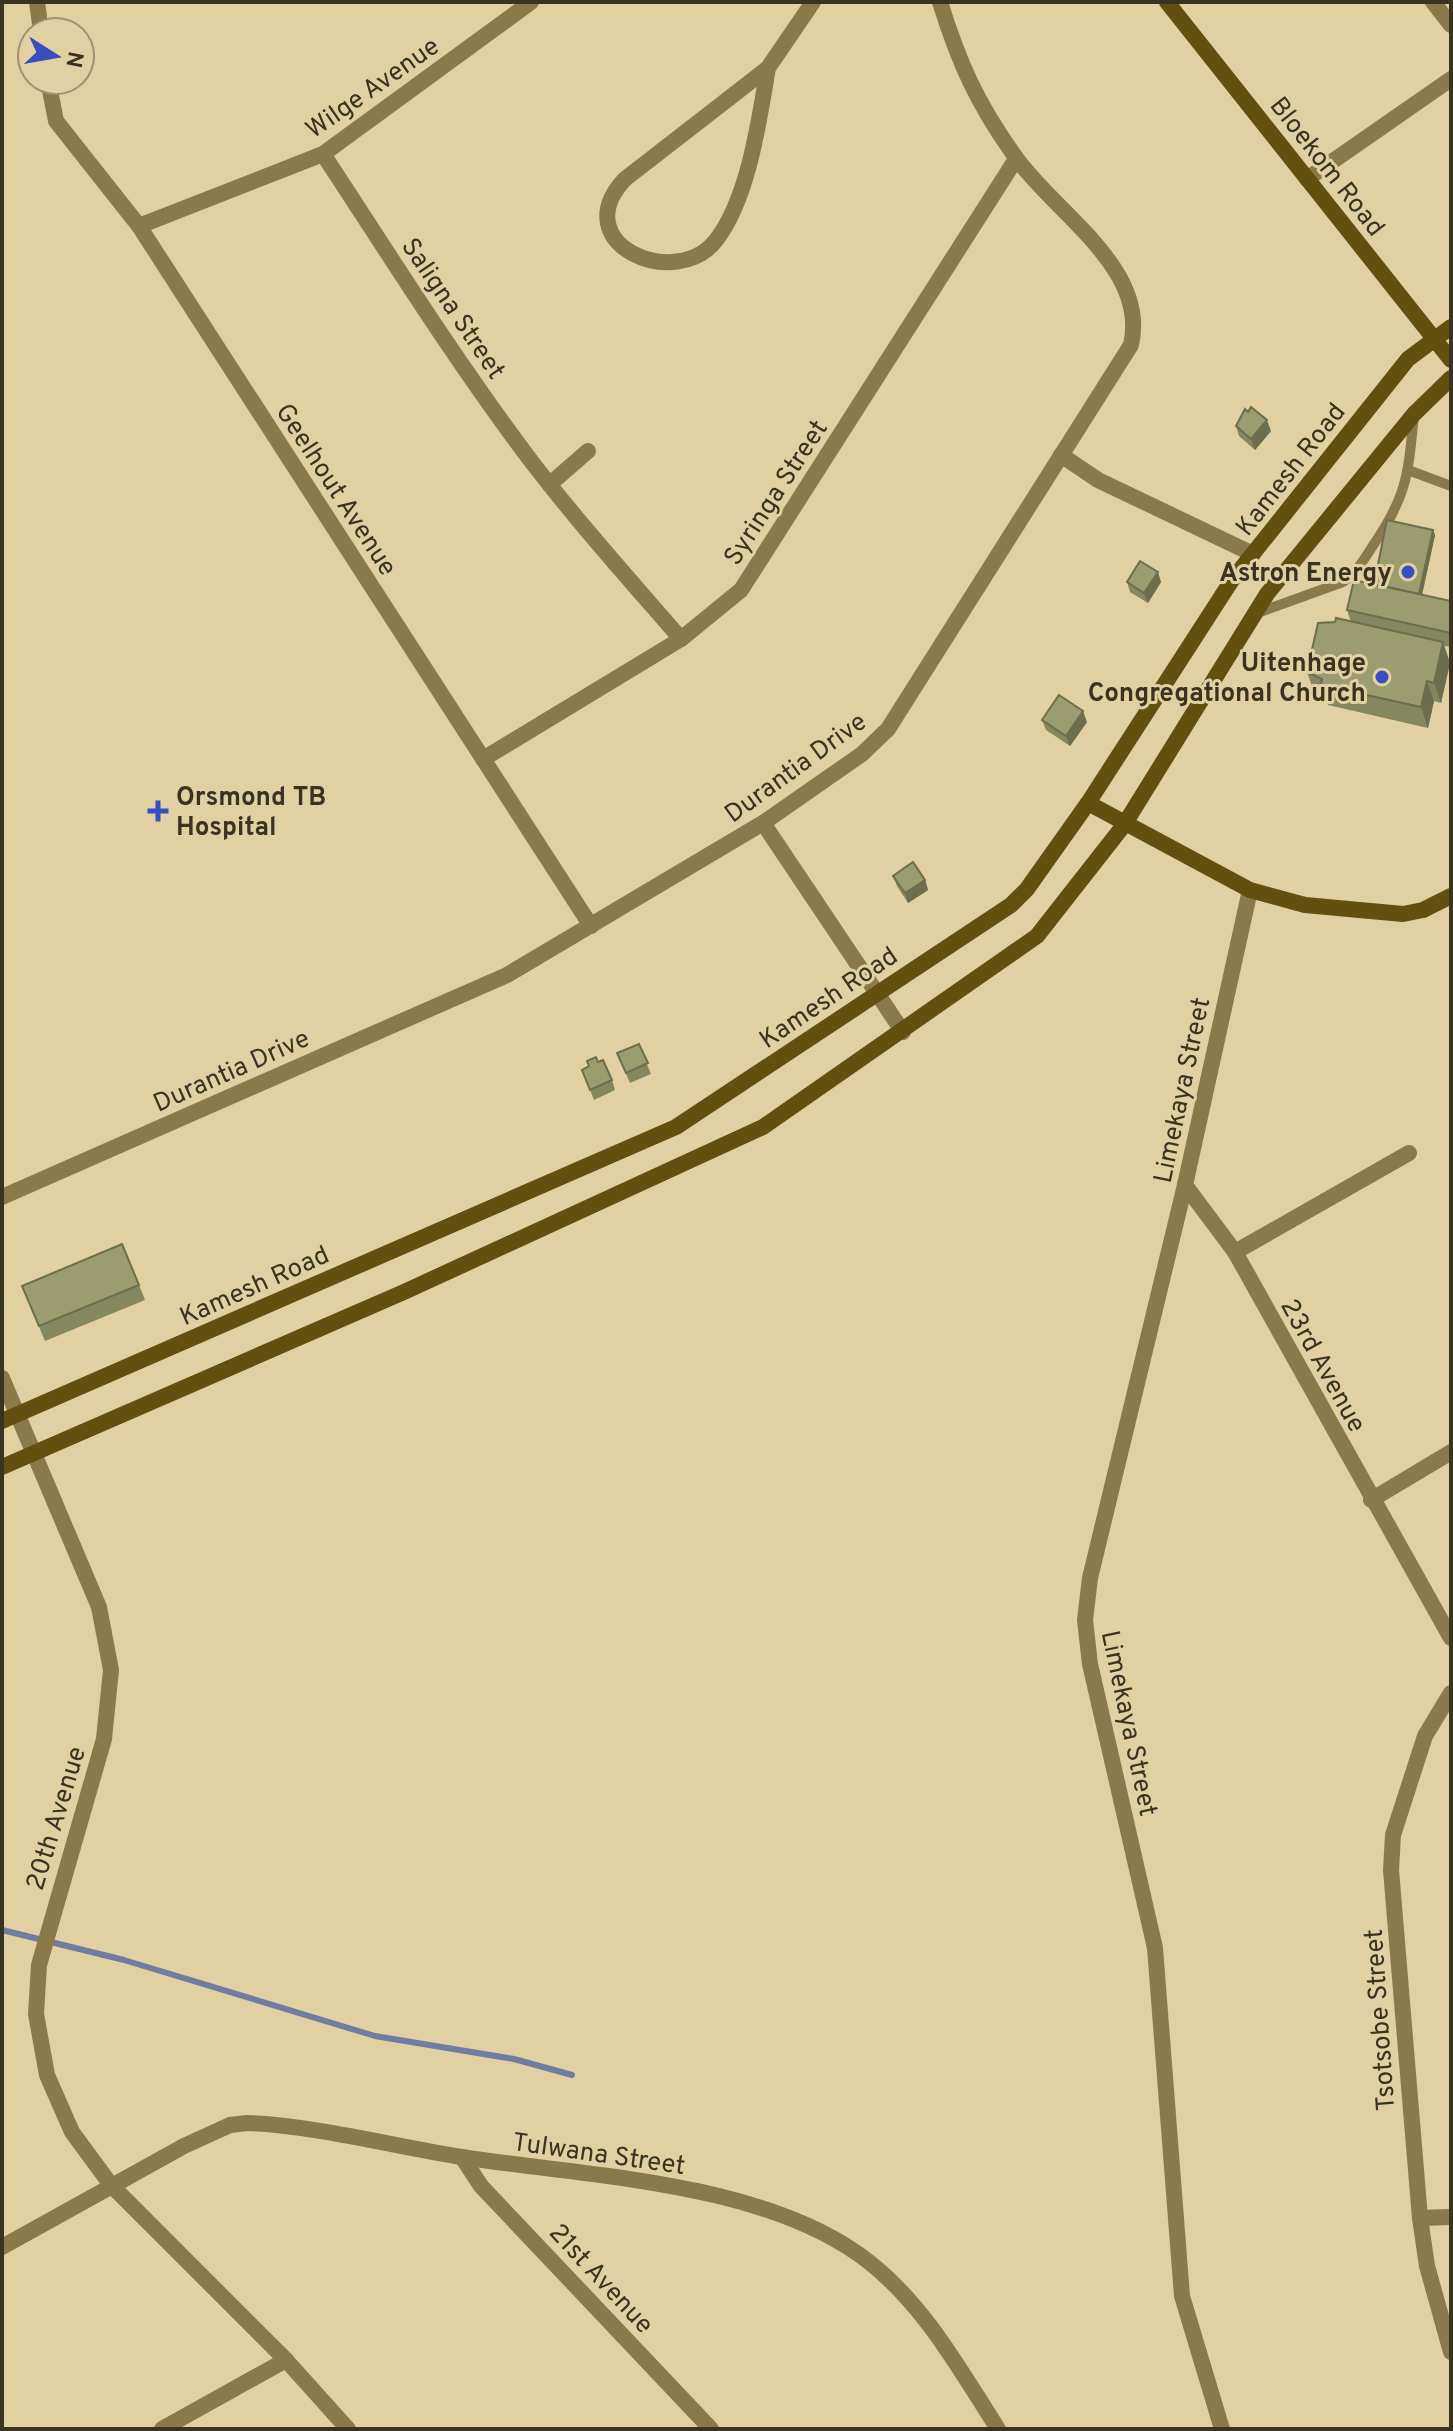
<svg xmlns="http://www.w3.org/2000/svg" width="1453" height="2431" viewBox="0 0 1453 2431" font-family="Overpass,sans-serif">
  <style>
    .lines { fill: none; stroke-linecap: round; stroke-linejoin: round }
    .stream { stroke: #717ca1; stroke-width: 6 }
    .lane { stroke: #8a794a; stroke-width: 10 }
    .street { stroke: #8a794a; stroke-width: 16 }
    .secondary { stroke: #634f10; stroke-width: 16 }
    .wall { fill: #858760 }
    .shaded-wall { fill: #6c6e4e }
    .building { fill: #9b9d70; stroke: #6c6e4e; stroke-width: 2 }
    .poi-dot { fill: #384dc0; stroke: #e0d0a2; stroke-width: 3 }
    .labels { text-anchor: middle; stroke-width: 6; stroke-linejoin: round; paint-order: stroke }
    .street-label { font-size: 26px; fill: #3a3321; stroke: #e0d0a2 }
    .poi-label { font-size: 26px; font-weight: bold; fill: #3a3321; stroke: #e0d0a2; text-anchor: end }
  </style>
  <rect width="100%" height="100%" fill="#e0d0a2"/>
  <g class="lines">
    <!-- stream -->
    <path class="stream" d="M2 1930 124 1960 375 2036 514 2059 572 2075"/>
    <!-- lane -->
    <g class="lane">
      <path d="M1408 470 1451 486"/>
      <path d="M1257 613 1343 582C1357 572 1365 558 1374 544 1408 494 1408 473 1414 415"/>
    </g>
    <!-- street -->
    <g class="street">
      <path d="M37 2 41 32"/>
      <path d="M1433 2 1451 25"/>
      <path d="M768 68C759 120 749 196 717 239 677 293 564 244 625 179L768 68 813 2"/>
      <path d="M48 80 56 121 139 226 591 926"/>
      <path d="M323 154C390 256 455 360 528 457 576 520 629 579 681 639"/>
      <path d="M1307 179 1451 79"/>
      <path d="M139 226 323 154 531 2"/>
      <path d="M1061 455 1098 480 1253 554"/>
      <path d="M550 484 588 451"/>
      <path d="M483 759 681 639 741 590 1016 159"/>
      <path d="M763 823 903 1032"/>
      <path d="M1185 1185 1235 1252 1451 1638"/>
      <path d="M2 1197 507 975 763 823 862 754 888 729 1131 345C1149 267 1053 212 1014 155 977 103 959 63 940 2"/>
      <path d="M1235 1252 1409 1153"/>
      <path d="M2 1378 99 1607 111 1670 104 1739 39 1965 36 2014 47 2075 72 2132 111 2185 286 2360 348 2429"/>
      <path d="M1371 1500 1451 1452"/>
      <path d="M1451 1693 1425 1736 1393 1835 1391 1870 1420 2218 1427 2266 1451 2352"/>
      <path d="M462 2157 481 2186 711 2429"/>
      <path d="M1420 2218 1451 2217"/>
      <path d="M2 2247 184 2146 230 2125 247 2123C317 2126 393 2146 462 2157 589 2177 766 2181 869 2262 925 2306 960 2370 998 2429"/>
      <path d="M162 2429 286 2360"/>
      <path d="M1222 2429 1182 2296 1155 1948 1090 1664 1085 1620 1090 1578 1185 1185 1250 890"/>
    </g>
    <!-- secondary -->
    <g class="secondary">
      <path d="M1167 2 1451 360"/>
      <path d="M1088 803 1250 890 1305 905 1403 914 1423 910 1451 896"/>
      <path d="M2 1421 676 1127 1011 905 1027 889 1088 803 1232 580 1408 359 1451 327"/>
      <path d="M2 1467 404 1292 763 1127 1037 936 1124 825 1267 594 1414 414 1451 378"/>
    </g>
  </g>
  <!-- wall -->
  <g class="wall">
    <path d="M1236 426 1271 431 1255 450 1239 436Z"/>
    <path d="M1433 530 1435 535 1422 595 1451 601V647L1444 646 1450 663 1441 703 1434 701 1428 728 1328 705 1325 697 1314 692 1307 672 1351 622 1347 610Z"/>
    <path d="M1127 582H1161L1148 603 1130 592Z"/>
    <path d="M1042 720 1087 722 1070 746 1046 730Z"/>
    <path d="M893 876 925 880 928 890 908 903 897 886Z"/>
    <path d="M639 1044 651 1074 630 1083 617 1053Z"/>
    <path d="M598 1062 612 1080 615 1090 594 1100 582 1070Z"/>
    <path d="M139 1285 145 1300 45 1341 22 1286Z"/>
  </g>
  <!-- shaded-wall -->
  <g class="shaded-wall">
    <path d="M1267 420 1271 431 1255 450 1251 439Z"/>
    <path d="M1433 530 1435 535 1420 604 1418 599Z"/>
    <path d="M1158 572 1161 582 1148 603 1144 593Z"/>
    <path d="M1443 642 1450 663 1441 703 1434 683Z"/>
    <path d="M1427 681 1434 701 1428 728 1421 707Z"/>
    <path d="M1083 711 1087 722 1070 746 1066 736Z"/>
    <path d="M925 880 928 890 908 903 905 893Z"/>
  </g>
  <!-- building -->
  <g class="building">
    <path d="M1251 407 1267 420 1251 439 1236 426 1245 409 1248 412Z"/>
    <path d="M1387 520 1433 530 1419 594 1374 584Z"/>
    <path d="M1140 561 1158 572 1144 593 1127 582Z"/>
    <path d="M1354 580 1451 601V633L1347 610Z"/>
    <path d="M1336 618 1443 642 1434 683 1427 681 1421 707 1321 685 1322 679 1307 672 1318 623 1335 622Z"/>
    <path d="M1059 695 1083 711 1066 736 1042 720Z"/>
    <path d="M913 862 925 880 905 893 893 876Z"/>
    <path d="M639 1044 648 1063 626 1073 617 1053Z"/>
    <path d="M596 1057 598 1062 603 1060 612 1080 590 1090 582 1070 589 1066 587 1061Z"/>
    <path d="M122 1244 139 1285 39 1326 22 1286Z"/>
  </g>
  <!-- markers -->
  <g class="poi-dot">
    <circle cx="1408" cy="572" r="8"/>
    <circle cx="1382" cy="677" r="8"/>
    <path d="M154 799h8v8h8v8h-8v8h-8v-8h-8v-8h8z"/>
  </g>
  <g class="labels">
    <!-- street labels -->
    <g class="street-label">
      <text transform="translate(372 87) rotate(-35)" y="9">Wilge Avenue</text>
      <text transform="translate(1328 166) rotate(52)" y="9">Bloekom Road</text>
      <text transform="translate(454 308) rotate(56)" y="9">Saligna Street</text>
      <text transform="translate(1290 469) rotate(-52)" y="9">Kamesh Road</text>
      <text transform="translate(337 489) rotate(57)" y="9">Geelhout Avenue</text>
      <text transform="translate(775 492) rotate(-57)" y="9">Syringa Street</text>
      <text transform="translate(795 767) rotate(-36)" y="9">Durantia Drive</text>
      <text transform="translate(828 997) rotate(-34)" y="9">Kamesh Road</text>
      <text transform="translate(231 1070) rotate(-24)" y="9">Durantia Drive</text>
      <text transform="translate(1181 1090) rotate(-78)" y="9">Limekaya Street</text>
      <text transform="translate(254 1285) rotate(-24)" y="9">Kamesh Road</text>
      <text transform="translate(1324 1365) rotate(61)" y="9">23rd Avenue</text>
      <text transform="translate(1130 1723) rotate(78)" y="9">Limekaya Street</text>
      <text transform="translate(55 1818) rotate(-73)" y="9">20th Avenue</text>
      <text transform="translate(1379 2020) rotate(-94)" y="9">Tsotsobe Street</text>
      <text transform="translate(599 2153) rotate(8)" y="9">Tulwana Street</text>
      <text transform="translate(602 2278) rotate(47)" y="9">21st Avenue</text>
    </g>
    <!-- poi labels -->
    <g class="poi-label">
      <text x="1392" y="581">Astron Energy</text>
      <text x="1366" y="671">Uitenhage<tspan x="1366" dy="30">Congregational Church</tspan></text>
      <text x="176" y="805" text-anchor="start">Orsmond TB<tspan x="176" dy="30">Hospital</tspan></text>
    </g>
  </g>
  <!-- border -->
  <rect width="1453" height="2431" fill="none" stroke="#3a3321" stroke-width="8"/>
  <!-- north arrow -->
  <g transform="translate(56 56) rotate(101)"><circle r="38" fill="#e0d0a2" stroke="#9e916e" stroke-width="2"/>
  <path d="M0-6L14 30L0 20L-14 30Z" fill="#384dc0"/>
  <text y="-12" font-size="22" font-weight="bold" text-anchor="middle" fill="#3a3321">N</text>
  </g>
</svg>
